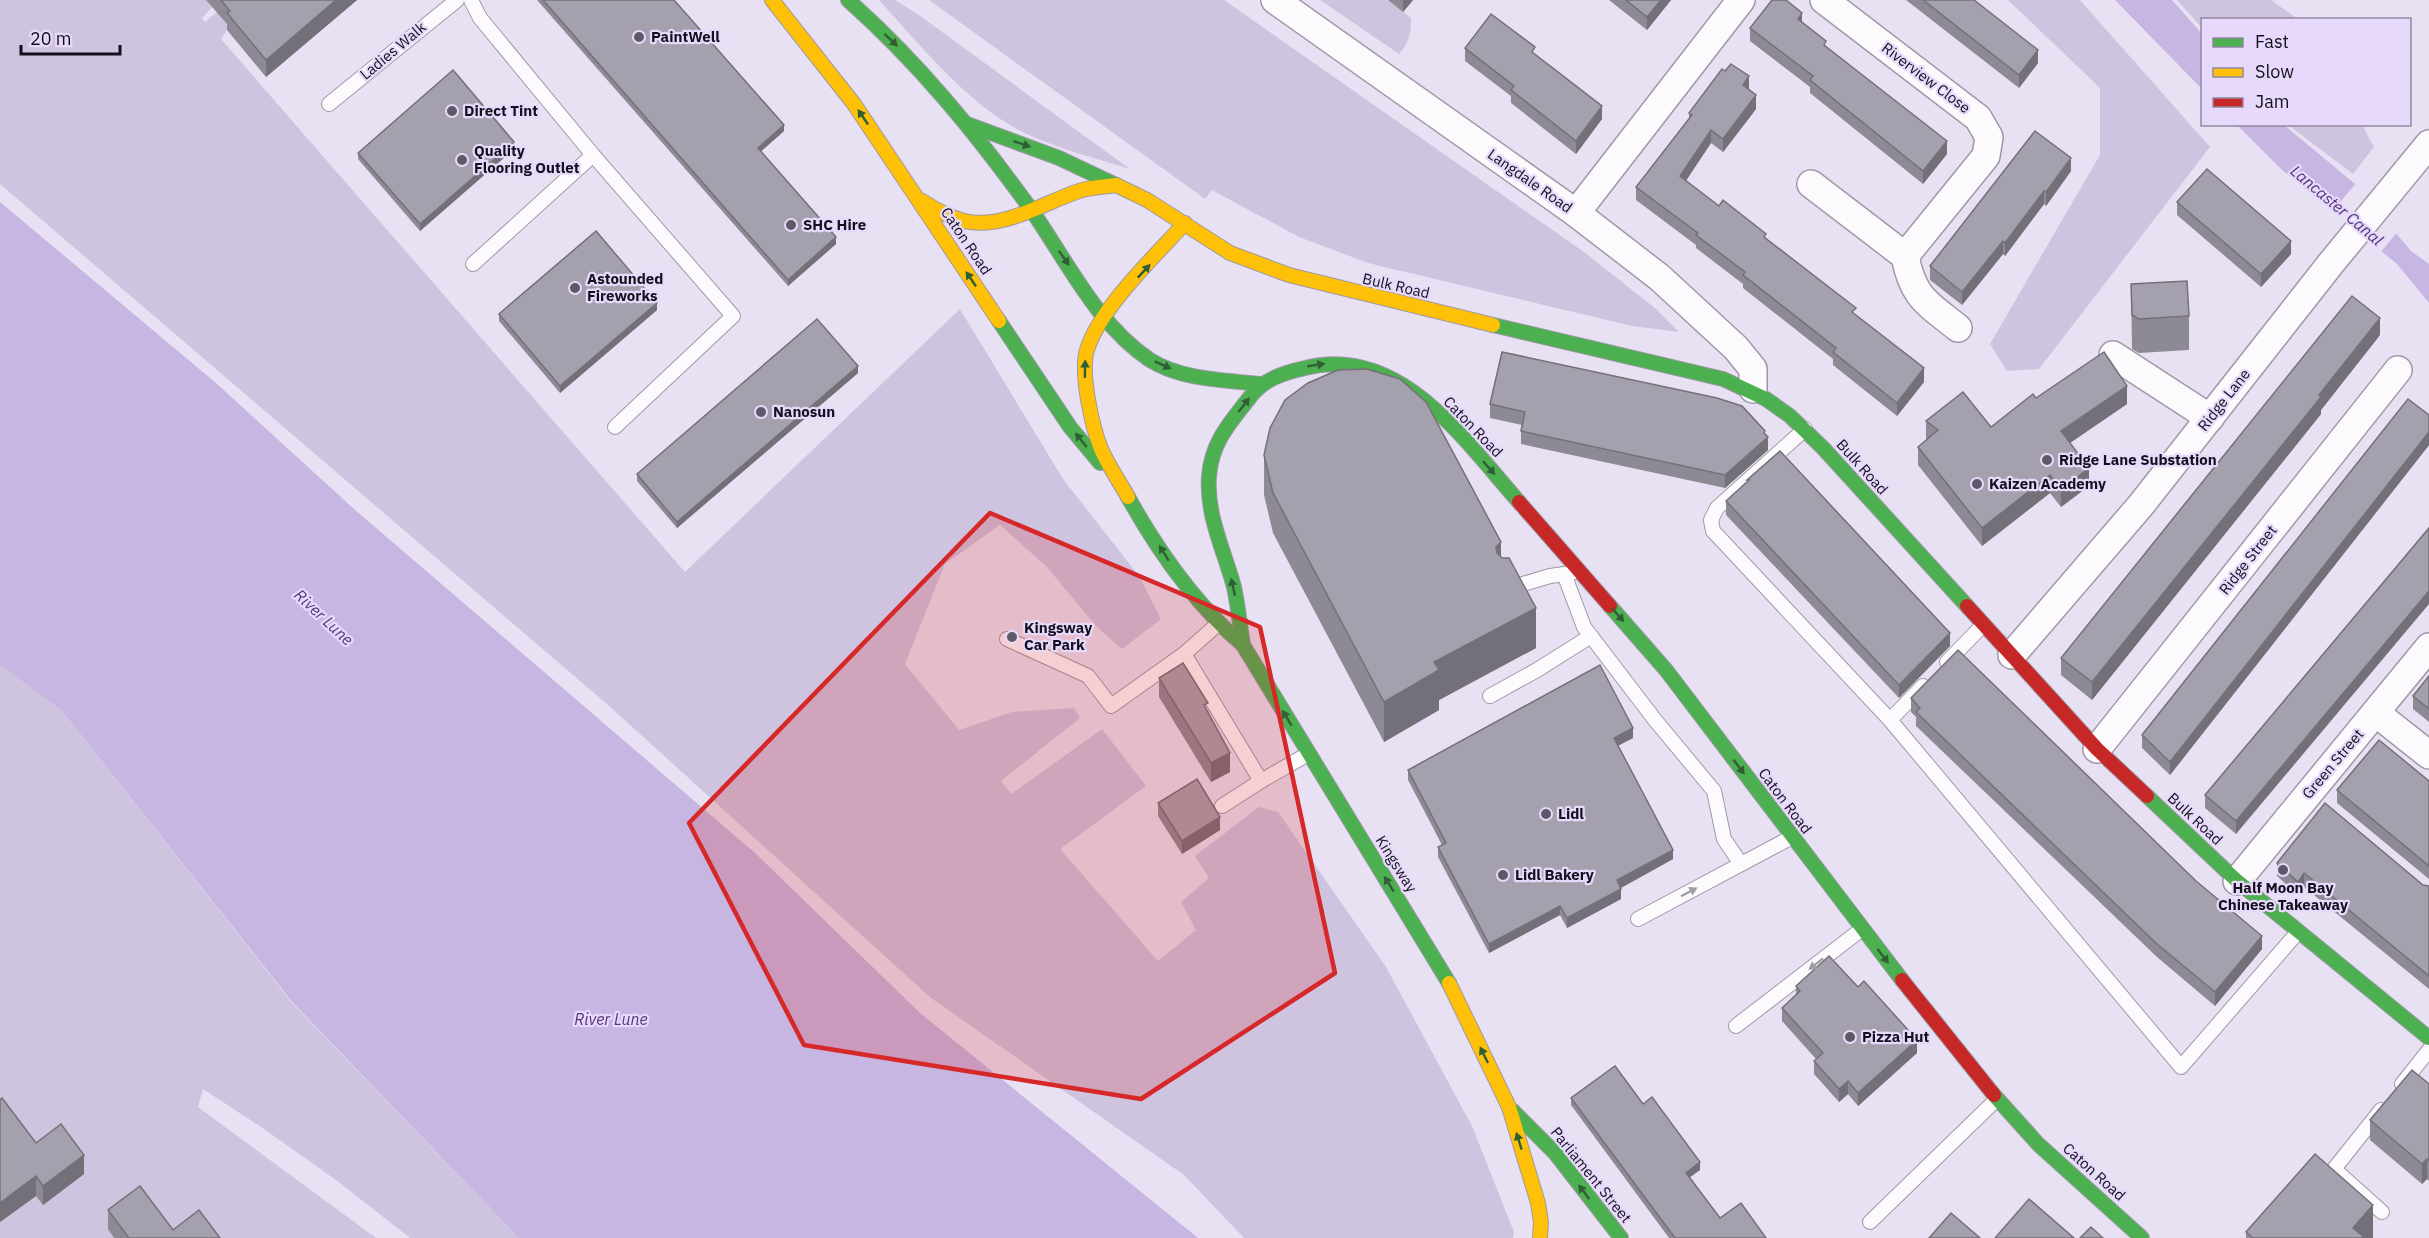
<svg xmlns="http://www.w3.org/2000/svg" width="2429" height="1238" viewBox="0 0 2429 1238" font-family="'IBM Plex Sans',sans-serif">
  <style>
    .green { fill: #cfc4df }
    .water { fill: #c7b6e1 }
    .pier { fill: #e8e1f3 }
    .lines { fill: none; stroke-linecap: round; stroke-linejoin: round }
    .lane-casing { stroke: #9e99a7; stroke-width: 16 }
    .street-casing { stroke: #9e99a7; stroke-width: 30 }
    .fast-casing { stroke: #9e99a7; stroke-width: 16 }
    .slow-casing { stroke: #9e99a7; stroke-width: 16 }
    .jam-casing { stroke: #9e99a7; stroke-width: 16 }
    .lane { stroke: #fcfafd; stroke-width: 14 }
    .street { stroke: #fcfafd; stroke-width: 27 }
    .fast { stroke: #4caf50; stroke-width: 14 }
    .slow { stroke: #ffc107; stroke-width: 14 }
    .jam { stroke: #c62828; stroke-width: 14 }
    .wall { fill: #8e8a95 }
    .shaded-wall { fill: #747079 }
    .building { fill: #a5a0ad; stroke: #747079; stroke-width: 1.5 }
    .oneway { fill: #305f36 }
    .oneway2 { fill: #9f9ca3 }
    .marked { fill: #d62828; fill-opacity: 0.2; stroke: #d62828; stroke-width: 4.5; stroke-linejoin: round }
    .poi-dot { fill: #5e5867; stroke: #e7d9fb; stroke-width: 2 }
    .labels { text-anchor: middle; stroke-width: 4.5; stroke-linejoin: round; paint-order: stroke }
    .poi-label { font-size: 15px; font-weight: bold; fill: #140f1b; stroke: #e7d9fb; text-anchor: start }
    .street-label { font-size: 15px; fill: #140f1b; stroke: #e7d9fb }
    .water-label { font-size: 16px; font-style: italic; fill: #543577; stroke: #e7d9fb }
  </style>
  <rect width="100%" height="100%" fill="#e8e1f3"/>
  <!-- green -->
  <g class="green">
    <path d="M0 0H206L212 7 202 18 205 22 231 0 227 30 221 39 685 572 960 309 1063 479 1139 576 1161 619 1122 649 1096 626 1047 567 1000 525 945 564 905 664 959 730 1012 712 1074 708 1080 718 1001 781 1011 794 1102 729 1146 786 1060 849 1158 961 1196 930 1181 902 1209 878 1195 856 1259 807 1278 812 1386 967 1472 1126 1514 1232 1513 1238H1244L1184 1175 931 998 607 704 0 184Z"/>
    <path d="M879 0H895L916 13 1130 169C1095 158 1058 149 1025 133 971 108 919 44 879 0Z"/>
    <path d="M929 0H1224L1584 252 1655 308 1679 332 1632 326 1368 263 1299 237 1212 190 1205 199Z"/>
    <path d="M1320 0H1388L1411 18C1411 33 1409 43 1399 54Z"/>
    <path d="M2008 0H2080L2210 147 2039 369 2007 371 1990 344 2100 155V88Z"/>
    <path d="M2177 0H2271L2298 19 2202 20V28Z"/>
    <path d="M2288 125H2362L2374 147 2353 174Z"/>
    <path d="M0 665 62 711 292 1003 519 1238H410L336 1180 264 1129 203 1089 198 1107 376 1238H0Z"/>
  </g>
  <!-- water -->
  <g class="water">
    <path d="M2115 0H2172L2202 34V89Z"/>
    <path d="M2237 125H2284L2354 183 2411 251 2429 264V303L2397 264 2281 169Z"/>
    <path d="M0 202 216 383 354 509 755 853 920 1013 1198 1238H519L293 1003 62 711 0 665Z"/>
  </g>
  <!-- pier -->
  <path class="pier" d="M2357 182 2398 231 2380 253 2331 213Z"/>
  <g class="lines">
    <!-- lane casing -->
    <g class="lane-casing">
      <g id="lane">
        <path d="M471 0 480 18 593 155 733 316 615 427"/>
        <path d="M329 104 457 0"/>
        <path d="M473 264 593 155"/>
        <path d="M1805 429 1717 508 1711 520 1713 531 1890 720"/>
        <path d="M1564 574 1584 627 1655 720 1714 791 1724 839 1741 864"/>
        <path d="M1506 589 1550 576 1572 573"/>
        <path d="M1007 639 1088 676 1111 706 1184 654 1218 624"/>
        <path d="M1184 654 1261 781 1222 806"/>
        <path d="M1947 662 1983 625"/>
        <path d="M1923 686 1890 720 2181 1067 2298 932"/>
        <path d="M1490 696 1537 670 1591 636"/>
        <path d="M1261 781 1308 754"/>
        <path d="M1638 919 1792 837"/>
        <path d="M1736 1026 1862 929"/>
        <path d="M2402 1084 2429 1050"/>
        <path d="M2381 1110 2334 1169 2382 1212"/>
        <path d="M1870 1222 1997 1099"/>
      </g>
    </g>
    <!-- street casing -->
    <g class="street-casing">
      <g id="street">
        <path d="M1275 0 1576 213 1659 277 1736 348 1753 369V389"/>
        <path d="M1824 0 1978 118 1989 137 1986 156 1905 256"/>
        <path d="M1811 184 1905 256C1913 298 1927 303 1958 328"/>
        <path d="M1576 213 1741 0"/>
        <path d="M2113 355 2210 418"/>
        <path d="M2012 655 2141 505 2332 262 2429 144"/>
        <path d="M2376 713 2429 755"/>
        <path d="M2097 749 2398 370"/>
        <path d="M2237 881 2429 647"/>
      </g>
    </g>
    <!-- fast casing -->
    <g class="fast-casing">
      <g id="fast">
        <path d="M848 0C918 62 975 132 1030 208 1066 259 1096 324 1150 360 1182 380 1224 380 1260 384"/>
        <path d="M967 124 1059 158 1116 185"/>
        <path d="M999 321 1070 427 1100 463"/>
        <path d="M1493 325 1723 379 1766 399 1790 416 1824 449 1967 606"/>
        <path d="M1128 497C1158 551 1196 605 1243 645L1449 983"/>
        <path d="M1610 606 1666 670 1902 980"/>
        <path d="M1243 645C1240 626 1238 605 1234 587 1224 550 1206 515 1209 476 1212 441 1230 423 1250 397 1264 379 1283 373 1305 368 1400 344 1464 440 1519 502"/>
        <path d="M2147 796 2237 881 2429 1038"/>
        <path d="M1994 1095 2038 1144 2142 1238"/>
        <path d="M1513 1111 1555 1153 1621 1238"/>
      </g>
    </g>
    <!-- slow casing -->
    <g class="slow-casing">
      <g id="slow">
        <path d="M772 0 854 104 999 321"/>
        <path d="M1116 185 1147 200 1230 253 1289 275 1493 325"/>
        <path d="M922 201C935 209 948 217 964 221 1003 230 1043 203 1079 191 1091 187 1104 187 1116 185"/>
        <path d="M1128 497C1119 481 1108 465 1101 449 1092 426 1080 373 1087 350 1099 309 1156 255 1185 223"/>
        <path d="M1449 983 1509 1107 1538 1203 1541 1222 1540 1238"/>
      </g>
    </g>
    <!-- jam casing -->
    <g class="jam-casing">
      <g id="jam">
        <path d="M1519 502 1610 606"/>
        <path d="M1967 606 2097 749 2147 796"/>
        <path d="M1902 980 1994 1095"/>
      </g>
    </g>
    <!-- lane -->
    <use href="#lane" class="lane"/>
    <!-- street -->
    <use href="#street" class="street"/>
    <!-- fast -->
    <use href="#fast" class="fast"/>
    <!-- slow -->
    <use href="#slow" class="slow"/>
    <!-- jam -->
    <use href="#jam" class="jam"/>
  </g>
  <!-- wall -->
  <g class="wall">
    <path d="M206 0H357L266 77 227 30V24Z"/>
    <path d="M537 0H674L784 131 761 151 836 244 788 286Z"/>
    <path d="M1388 0H1413L1403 12Z"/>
    <path d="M1609 0H1671L1647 30Z"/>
    <path d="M1906 0H1974L2038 63 2019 88Z"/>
    <path d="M1802 22 1826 47 1947 154 1923 184 1810 93V87L1750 41V28Z"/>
    <path d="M1465 48 1535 54 1602 119 1576 154 1511 103V96L1465 61Z"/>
    <path d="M1749 89 1756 109 1723 152 1711 143 1686 181 1719 206 1766 239 1856 315 1924 382 1897 416 1833 365V359L1743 288V284L1696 248V245L1636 200V187L1689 118V113Z"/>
    <path d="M514 149 420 231 358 159V153Z"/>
    <path d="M2071 171 2046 206 2044 204 2005 256 2003 254 1962 305 1930 280V266Z"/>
    <path d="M2177 202 2291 254 2261 287 2177 215Z"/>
    <path d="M2131 284 2189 316V350L2139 353 2132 349Z"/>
    <path d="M657 310 560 393 499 321V314Z"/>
    <path d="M2380 335 2321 410V414L2092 700 2061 675V658Z"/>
    <path d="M858 373 677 528 637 481V474Z"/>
    <path d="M2036 398 2127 404 2070 443 2089 486 2061 507 2050 493 1982 546 1918 465V447L1927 439H1926V421L1991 427Z"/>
    <path d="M1490 404 1765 435 1768 450 1725 488 1521 444V431L1522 425 1490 418Z"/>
    <path d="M2429 415V445L2170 775 2142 748V735Z"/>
    <path d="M1264 455 1501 557 1536 648 1439 700V710L1384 742 1273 533 1264 495Z"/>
    <path d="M1747 480 1950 646 1899 698 1726 515V501L1747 482Z"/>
    <path d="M2429 528 2236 834 2205 808V795Z"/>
    <path d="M2429 676V722L2413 709V696Z"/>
    <path d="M1159 678 1208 711 1230 772 1211 782 1159 697Z"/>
    <path d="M1911 698 2262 949 2215 1006 2157 957 1916 726V717L1911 712Z"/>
    <path d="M1633 738 1618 745 1673 859 1621 888V899L1567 928 1560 915 1489 953 1438 857V847L1442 845 1408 780V770Z"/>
    <path d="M2429 781V879L2337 803V790Z"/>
    <path d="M1158 803 1220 830 1182 854 1158 816Z"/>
    <path d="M2277 863 2429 886V989L2304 887 2298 895 2277 876Z"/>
    <path d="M1796 986 1917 1053 1858 1106 1848 1094 1839 1102 1814 1074V1061L1816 1059 1782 1021V1008L1796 996Z"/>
    <path d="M2429 1084V1181L2427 1179 2422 1184 2370 1140V1120Z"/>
    <path d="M1571 1098 1643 1104 1700 1170 1690 1177 1720 1218 1766 1238H1669L1571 1105Z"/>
    <path d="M36 1143 84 1174 43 1205 36 1196 0 1222Z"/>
    <path d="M108 1210 173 1230 220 1238H114L108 1229Z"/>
    <path d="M2246 1232 2373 1238H2246Z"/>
  </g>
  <!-- shaded-wall -->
  <g class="shaded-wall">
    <path d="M336 0H357L266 77V60Z"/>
    <path d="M1403 0H1413L1403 12Z"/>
    <path d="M1661 0H1671L1647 30V17Z"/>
    <path d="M1802 13V26L1798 19Z"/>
    <path d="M2038 50V63L2019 88V75Z"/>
    <path d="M1749 76V89L1743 85Z"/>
    <path d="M1756 95V109L1723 152V139Z"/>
    <path d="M1602 106V119L1576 154V141Z"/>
    <path d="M784 125V131L758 154V148Z"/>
    <path d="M1711 130V143L1680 189V176Z"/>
    <path d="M1947 141V154L1923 184V171Z"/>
    <path d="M514 142V149L420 231V224Z"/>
    <path d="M2071 158V171L2046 206V192Z"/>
    <path d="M2044 191V204L2005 256V243Z"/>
    <path d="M836 237V244L788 286V280Z"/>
    <path d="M2003 241V254L1962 305V292Z"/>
    <path d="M2291 241V254L2261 287V274Z"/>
    <path d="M657 303V310L560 393V386Z"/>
    <path d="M2380 318V335L2321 410V414L2092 700V682Z"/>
    <path d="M858 366V373L677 528V522Z"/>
    <path d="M1924 368V382L1897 416V403Z"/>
    <path d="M2127 386V404L2061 449V431Z"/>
    <path d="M1765 431V439L1768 437V450L1725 488V475Z"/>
    <path d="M2429 432V445L2170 775V762Z"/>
    <path d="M2089 468V486L2061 507V490Z"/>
    <path d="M2050 475V493L1982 546V528Z"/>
    <path d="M1501 542V582L1496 587V547Z"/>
    <path d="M2429 591V604L2236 834V821Z"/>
    <path d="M1536 608V648L1439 700V710L1384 742V702L1434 662Z"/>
    <path d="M1950 633V646L1899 698V685Z"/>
    <path d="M1633 728V738L1614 748V738Z"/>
    <path d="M1230 753V772L1211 782V763Z"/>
    <path d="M1220 817V830L1182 854V841Z"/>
    <path d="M1673 850V859L1617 890V880Z"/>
    <path d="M2304 873V887L2298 895V882Z"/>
    <path d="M1621 889V899L1567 928V918Z"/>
    <path d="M1560 906V915L1489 953V944Z"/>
    <path d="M2262 936V949L2215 1006V992Z"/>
    <path d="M1917 1040V1053L1858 1106V1093Z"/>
    <path d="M1848 1081V1094L1839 1102V1089Z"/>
    <path d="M84 1155V1174L43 1205V1186Z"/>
    <path d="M2427 1159V1179L2422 1184V1164Z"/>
    <path d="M1700 1162V1170L1686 1180V1173Z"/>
    <path d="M36 1176V1196L0 1222V1203Z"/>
    <path d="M2373 1205V1238H2353V1228Z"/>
  </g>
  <!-- building -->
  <g class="building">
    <path d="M221 0H336L266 60 227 13 230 11Z"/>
    <path d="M543 0H674L784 125 758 148 836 237 788 280Z"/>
    <path d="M1626 0H1661L1647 17Z"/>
    <path d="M1772 0H1786L1802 13 1798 19 1826 41 1824 45 1947 141 1923 171 1810 80 1813 76 1750 28Z"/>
    <path d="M1923 0H1974L2038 50 2019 75Z"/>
    <path d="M1491 14 1535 47 1532 52 1602 106 1576 141 1511 90 1514 86 1465 48Z"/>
    <path d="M1731 64 1749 76 1743 85 1756 95 1723 139 1711 130 1680 176 1719 206 1723 200 1766 234 1764 237 1856 308 1852 312 1924 368 1897 403 1833 352 1836 348 1743 275 1745 272 1696 235 1698 233 1636 187 1692 115 1689 113 1722 69 1725 71Z"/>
    <path d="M453 70 514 142 420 224 358 153Z"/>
    <path d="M2035 131 2071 158 2046 192 2044 191 2005 243 2003 241 1962 292 1930 266Z"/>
    <path d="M2207 169 2291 241 2261 274 2177 202Z"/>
    <path d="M596 231 657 303 560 386 499 314Z"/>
    <path d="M2187 281 2189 316 2139 319 2132 315 2131 284Z"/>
    <path d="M2352 296 2380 318 2319 395 2321 397 2092 682 2061 658Z"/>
    <path d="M817 319 858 366 677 522 637 474Z"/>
    <path d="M1502 352 1717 398 1742 406 1765 431 1764 433 1768 437 1725 475 1521 431 1525 412 1490 404Z"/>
    <path d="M2104 352 2127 386 2061 431 2089 468 2061 490 2050 475 1982 528 1918 447 1938 430 1926 421 1963 392 1991 427 2033 394 2036 398Z"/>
    <path d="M1367 369 1400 379 1426 402 1501 542 1496 547 1497 553 1502 558H1509L1536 608 1434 662 1439 670 1384 702 1273 493 1264 455 1270 428 1285 400 1308 383 1338 370Z"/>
    <path d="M2408 399 2429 415V432L2170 762 2142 735Z"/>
    <path d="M1780 451 1950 633 1899 685 1726 501 1749 480H1747Z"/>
    <path d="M2429 528V591L2236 821 2205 795Z"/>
    <path d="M1958 650 2196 881 2262 936 2215 992 2157 944 1916 712 1920 708 1911 698Z"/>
    <path d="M1183 663 1208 703 1204 705 1230 753 1211 763 1159 678Z"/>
    <path d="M1600 665 1633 728 1614 738 1673 850 1617 880 1621 889 1567 918 1560 906 1489 944 1438 847 1446 843 1408 770Z"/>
    <path d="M2429 676V709L2413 696Z"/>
    <path d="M2379 740 2429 781V866L2337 790Z"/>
    <path d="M1197 779 1220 817 1182 841 1158 803Z"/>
    <path d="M2325 803 2423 885 2429 886V976L2304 873 2298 882 2277 863Z"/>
    <path d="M1829 956 1858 987 1864 981 1917 1040 1858 1093 1848 1081 1839 1089 1814 1061 1823 1053 1782 1008 1800 991 1796 986Z"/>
    <path d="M1615 1066 1643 1104 1652 1097 1700 1162 1686 1173 1720 1218 1741 1203 1766 1238H1675L1571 1098Z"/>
    <path d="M2412 1070 2429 1084V1161L2427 1159 2422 1164 2370 1120Z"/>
    <path d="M2 1098 36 1143 61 1124 84 1155 43 1186 36 1176 0 1203V1100Z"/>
    <path d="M2315 1154 2373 1205 2353 1228 2365 1238H2253L2246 1232Z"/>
    <path d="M140 1186 173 1230 199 1210 220 1238H129L108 1210Z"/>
    <path d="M2029 1199 2074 1238H1995Z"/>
    <path d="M1951 1213 1980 1238H1929Z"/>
    <path d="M2091 1227 2103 1238H2080Z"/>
  </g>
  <!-- one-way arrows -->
  <defs><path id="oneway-solid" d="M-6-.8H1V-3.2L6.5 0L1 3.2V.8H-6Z" transform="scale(1.5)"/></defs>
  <g class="oneway">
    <use href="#oneway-solid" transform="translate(891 40) rotate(43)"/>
    <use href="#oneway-solid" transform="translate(863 117) rotate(-124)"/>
    <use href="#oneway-solid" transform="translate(1022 144) rotate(19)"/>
    <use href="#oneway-solid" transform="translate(1064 258) rotate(55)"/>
    <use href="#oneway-solid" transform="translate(1144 271) rotate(-47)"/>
    <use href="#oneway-solid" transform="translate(971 279) rotate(-124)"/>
    <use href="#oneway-solid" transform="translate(1163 365) rotate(24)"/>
    <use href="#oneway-solid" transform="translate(1316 365) rotate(-9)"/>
    <use href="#oneway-solid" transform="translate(1085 369) rotate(-89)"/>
    <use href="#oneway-solid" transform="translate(1244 405) rotate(-52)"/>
    <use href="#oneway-solid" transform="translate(1081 440) rotate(-129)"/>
    <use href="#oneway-solid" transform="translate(1489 468) rotate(48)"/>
    <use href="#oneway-solid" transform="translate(1164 553) rotate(-122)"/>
    <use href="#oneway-solid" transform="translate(1233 587) rotate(-103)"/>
    <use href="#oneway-solid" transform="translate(1618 615) rotate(49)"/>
    <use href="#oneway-solid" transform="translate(1287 718) rotate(-121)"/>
    <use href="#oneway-solid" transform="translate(1739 767) rotate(53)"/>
    <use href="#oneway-solid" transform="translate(1389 884) rotate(-122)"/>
    <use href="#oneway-solid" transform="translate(1883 956) rotate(52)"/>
    <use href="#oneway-solid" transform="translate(1484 1055) rotate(-116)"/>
    <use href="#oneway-solid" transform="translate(1519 1141) rotate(-107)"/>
    <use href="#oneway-solid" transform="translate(1584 1192) rotate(-127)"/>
  </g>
  <g class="oneway2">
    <use href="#oneway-solid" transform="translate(1689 892) rotate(-28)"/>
    <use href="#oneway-solid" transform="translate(1816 964) rotate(142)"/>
  </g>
  <!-- marked area -->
  <path class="marked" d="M990 513 1260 627 1335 973 1141 1099 804 1045 689 823Z"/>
  <!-- markers -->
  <g class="poi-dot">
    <circle cx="639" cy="37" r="6"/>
    <circle cx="452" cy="111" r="6"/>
    <circle cx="462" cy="160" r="6"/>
    <circle cx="791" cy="225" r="6"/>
    <circle cx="575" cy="288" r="6"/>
    <circle cx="761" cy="412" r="6"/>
    <circle cx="2047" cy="460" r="6"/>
    <circle cx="1977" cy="484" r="6"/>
    <circle cx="1012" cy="637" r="6"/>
    <circle cx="1546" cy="814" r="6"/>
    <circle cx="2283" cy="870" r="6"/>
    <circle cx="1503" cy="875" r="6"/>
    <circle cx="1850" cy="1037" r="6"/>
  </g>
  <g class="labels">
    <!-- poi labels -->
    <g class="poi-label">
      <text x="651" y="42">PaintWell</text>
      <text x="464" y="116">Direct Tint</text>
      <text x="474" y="156">Quality<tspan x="474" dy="17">Flooring Outlet</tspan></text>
      <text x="803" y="230">SHC Hire</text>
      <text x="587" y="284">Astounded<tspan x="587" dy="17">Fireworks</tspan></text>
      <text x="773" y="417">Nanosun</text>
      <text x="2059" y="465">Ridge Lane Substation</text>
      <text x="1989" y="489">Kaizen Academy</text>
      <text x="1024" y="633">Kingsway<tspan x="1024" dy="17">Car Park</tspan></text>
      <text x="1558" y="819">Lidl</text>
      <text x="1515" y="880">Lidl Bakery</text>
      <text x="2283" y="893" text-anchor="middle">Half Moon Bay<tspan x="2283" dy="17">Chinese Takeaway</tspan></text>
      <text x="1862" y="1042">Pizza Hut</text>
    </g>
    <!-- street labels -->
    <g class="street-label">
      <text transform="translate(393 51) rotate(-40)" y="5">Ladies Walk</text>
      <text transform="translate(1926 78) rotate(37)" y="5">Riverview Close</text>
      <text transform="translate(1530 181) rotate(35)" y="5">Langdale Road</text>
      <text transform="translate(966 241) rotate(56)" y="5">Caton Road</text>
      <text transform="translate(1396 286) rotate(13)" y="5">Bulk Road</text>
      <text transform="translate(2224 400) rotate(-52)" y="5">Ridge Lane</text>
      <text transform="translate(1473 427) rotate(46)" y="5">Caton Road</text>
      <text transform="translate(1862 467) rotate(48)" y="5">Bulk Road</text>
      <text transform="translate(2248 560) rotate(-52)" y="5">Ridge Street</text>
      <text transform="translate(2333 764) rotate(-50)" y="5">Green Street</text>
      <text transform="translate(1785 801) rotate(53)" y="5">Caton Road</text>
      <text transform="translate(2195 819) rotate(43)" y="5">Bulk Road</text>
      <text transform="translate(1396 864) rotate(58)" y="5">Kingsway</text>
      <text transform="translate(2094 1172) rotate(42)" y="5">Caton Road</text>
      <text transform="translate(1591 1175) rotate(51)" y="5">Parliament Street</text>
    </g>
    <!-- water labels -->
    <g class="water-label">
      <text transform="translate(2337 205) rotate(40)" y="6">Lancaster Canal</text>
      <text transform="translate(324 617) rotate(43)" y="6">River Lune</text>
      <text x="611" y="1025">River Lune</text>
    </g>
  </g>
  <!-- legend -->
  <rect x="2201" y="18" width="210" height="108" fill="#e7d9fb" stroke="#9388a1" stroke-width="1.5"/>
  <rect x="2213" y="38" width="30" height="9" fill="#4caf50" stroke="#9388a1" stroke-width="1.5"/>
  <text x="2255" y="48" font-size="18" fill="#140f1b">Fast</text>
  <rect x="2213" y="68" width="30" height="9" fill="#ffc107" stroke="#9388a1" stroke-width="1.5"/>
  <text x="2255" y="78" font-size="18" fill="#140f1b">Slow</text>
  <rect x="2213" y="98" width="30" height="9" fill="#c62828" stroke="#9388a1" stroke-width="1.5"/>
  <text x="2255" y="108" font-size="18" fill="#140f1b">Jam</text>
  <!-- scale -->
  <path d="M21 45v9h99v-9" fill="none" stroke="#140f1b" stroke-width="3"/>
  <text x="30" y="45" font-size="18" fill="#140f1b" stroke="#e7d9fb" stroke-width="4.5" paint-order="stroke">20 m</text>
</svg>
